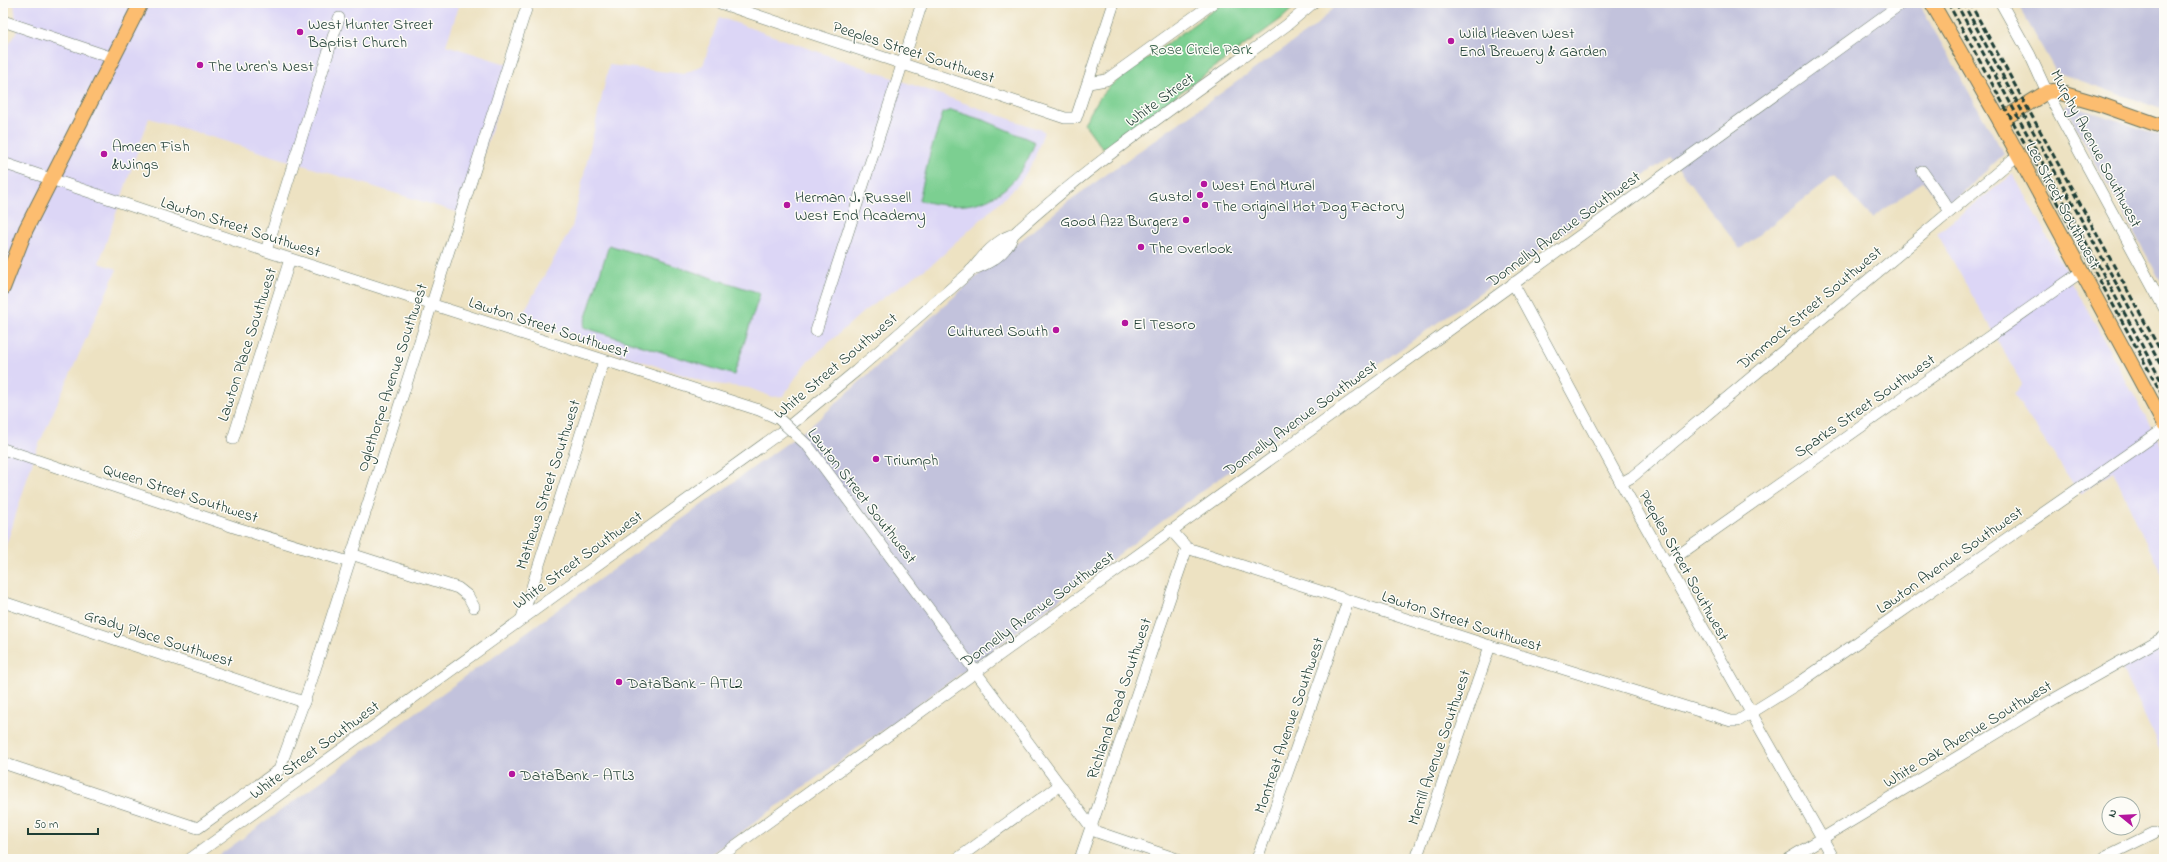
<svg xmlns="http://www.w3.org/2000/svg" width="2167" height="862" viewBox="0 0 2167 862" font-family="'Indie Flower',sans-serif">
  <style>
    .built { fill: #dcd6f6 }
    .industrial { fill: #c2c2dc }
    .green { fill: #7ccf91; stroke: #4e8662 }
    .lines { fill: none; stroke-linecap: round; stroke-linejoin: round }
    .minor-casing { stroke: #677766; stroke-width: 12 }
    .major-casing { stroke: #677766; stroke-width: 16 }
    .minor { stroke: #fff; stroke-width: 11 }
    .major { stroke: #fcbd6f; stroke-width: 14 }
    .rail { stroke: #1f3d34; stroke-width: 3; stroke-dasharray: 6 3; stroke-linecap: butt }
    .minor-bridge-casing { stroke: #677766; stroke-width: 12; stroke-linecap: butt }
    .minor-bridge { stroke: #fff; stroke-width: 11 }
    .poi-dot { fill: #b5179e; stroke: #fdfcf7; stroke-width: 1.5 }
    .labels { text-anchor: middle; stroke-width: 3; stroke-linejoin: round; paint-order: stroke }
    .poi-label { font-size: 16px; fill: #1f3d34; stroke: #fdfcf7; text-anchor: start }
    .park-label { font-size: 16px; fill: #36624b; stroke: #fdfcf7 }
    .street-label { font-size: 16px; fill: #1f3d34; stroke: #fdfcf7 }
  </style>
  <rect width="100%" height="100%" fill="#fdfcf7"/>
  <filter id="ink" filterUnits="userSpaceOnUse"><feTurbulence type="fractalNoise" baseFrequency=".025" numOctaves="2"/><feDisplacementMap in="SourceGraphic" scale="8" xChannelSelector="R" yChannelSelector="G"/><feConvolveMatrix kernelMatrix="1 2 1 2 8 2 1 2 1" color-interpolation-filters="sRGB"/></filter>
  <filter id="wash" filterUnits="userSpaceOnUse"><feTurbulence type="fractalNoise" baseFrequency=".012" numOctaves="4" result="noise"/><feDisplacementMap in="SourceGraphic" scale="16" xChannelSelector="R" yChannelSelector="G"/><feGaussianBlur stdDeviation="0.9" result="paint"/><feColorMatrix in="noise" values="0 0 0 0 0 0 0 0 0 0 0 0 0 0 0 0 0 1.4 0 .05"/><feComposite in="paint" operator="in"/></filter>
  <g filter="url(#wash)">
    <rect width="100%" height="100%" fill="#ede2c2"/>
    <!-- built -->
    <g class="built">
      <path d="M14 3H460L446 45 513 66 463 214 149 118 99 263 117 269 36 451 3 555V55L17 31Z"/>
      <path d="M719 17 1044 131 1034 160 1020 183 934 263 864 311 805 364 783 396 772 397 749 388 707 383 519 320 572 227 609 65 684 74 703 65Z"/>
      <path d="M2013 174 2164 450V581L2113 471 2080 494 2014 395 2022 384 1937 233Z"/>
      <path d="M2164 647V758L2122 669Z"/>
    </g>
    <!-- industrial -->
    <g class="industrial">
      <path d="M1339 3H1917L1922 9 2004 154 1944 210 1924 181 1872 218 1834 176 1740 249 1670 157 1210 485 981 659 704 859H214L812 425 976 277 1069 201 1314 27Z"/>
      <path d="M2017 3H2164V110L2056 72Z"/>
      <path d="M2068 103 2164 137V287L2065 107Z"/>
    </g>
    <!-- green -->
    <g class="green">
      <path d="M1223 3H1299L1281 19 1103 149 1084 123 1100 97 1111 85Z"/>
      <path d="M951 110 986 121 1035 142C1015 198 974 216 919 200L930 153 943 113Z"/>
      <path d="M609 245 760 293 734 375 583 327Z"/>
    </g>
  </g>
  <g filter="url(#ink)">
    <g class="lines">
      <!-- minor casing -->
      <g class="minor-casing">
        <g id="minor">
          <path d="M720 3 1065 118H1076L1114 3"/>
          <path d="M2001 3 2030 55 2047 92 2164 308"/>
          <path d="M3 21 113 58"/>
          <path d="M1089 83 1106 80 1213 3"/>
          <path d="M3 163 266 251 759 410 779 419"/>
          <path d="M1922 171 1950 211"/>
          <path d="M266 251 339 18"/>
          <path d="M971 270C989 264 1007 253 1013 235"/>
          <path d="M1513 283 1621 483 1834 859"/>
          <path d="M816 331 922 3"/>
          <path d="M233 439 290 259"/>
          <path d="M808 446 1091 827 1097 832 1177 859"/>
          <path d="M3 449 237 528 349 562"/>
          <path d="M1621 483 1632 477 2018 155"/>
          <path d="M1171 530 1187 548 1490 646 1731 721H1738L1799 683 2164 429"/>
          <path d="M351 554 458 588 468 596 474 607"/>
          <path d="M1666 564 2081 272"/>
          <path d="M3 602 304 702"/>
          <path d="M522 618 604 361"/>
          <path d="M3 763 198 828 279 770 310 685 528 3"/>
          <path d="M190 859 788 427 856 371 971 271C980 259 990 247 1003 239 1007 236 1012 236 1016 232 1100 156 1196 92 1287 25L1313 3"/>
          <path d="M717 859 1902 3"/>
          <path d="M957 859 1060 785"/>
          <path d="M1080 859 1187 548"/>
          <path d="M1257 859 1348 601"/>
          <path d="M1416 859 1490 646"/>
          <path d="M1788 859 2047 703 2164 637"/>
          <path d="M2105 859V857L2154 833"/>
        </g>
      </g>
      <!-- major casing -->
      <g class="major-casing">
        <g id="major">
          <path d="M1932 3 2000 121 2164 424"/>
          <path d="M2000 121 2047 92 2054 91 2099 104 2164 127"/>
          <path d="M3 288 26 229 141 3"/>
        </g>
      </g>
      <!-- minor -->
      <use href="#minor" class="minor"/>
      <!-- major -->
      <use href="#major" class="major"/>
      <!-- rail -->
      <g class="rail">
        <path d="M1948 3 2164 398"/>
        <path d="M1956 3 2164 386"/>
        <path d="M1963 3 2164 371"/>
        <path d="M1970 3 2164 357"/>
      </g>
      <!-- minor-bridge casing -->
      <g class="minor-bridge-casing">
        <path id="minor-bridge" d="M779 419 808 446"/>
      </g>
      <!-- minor-bridge -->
      <use href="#minor-bridge" class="minor-bridge"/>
    </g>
  </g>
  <!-- markers -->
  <g class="poi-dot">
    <circle cx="300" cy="32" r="4"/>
    <circle cx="1451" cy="41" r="4"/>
    <circle cx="200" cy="65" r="4"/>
    <circle cx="104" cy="154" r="4"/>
    <circle cx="1204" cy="184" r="4"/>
    <circle cx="1200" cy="195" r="4"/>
    <circle cx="787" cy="205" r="4"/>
    <circle cx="1205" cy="205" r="4"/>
    <circle cx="1186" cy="220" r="4"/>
    <circle cx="1141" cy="247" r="4"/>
    <circle cx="1125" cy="323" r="4"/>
    <circle cx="1056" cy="330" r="4"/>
    <circle cx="876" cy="459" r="4"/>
    <circle cx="619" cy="682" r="4"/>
    <circle cx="512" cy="774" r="4"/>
  </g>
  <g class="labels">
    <!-- poi labels -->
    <g class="poi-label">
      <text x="308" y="29">West Hunter Street<tspan x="308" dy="18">Baptist Church</tspan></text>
      <text x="1459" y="38">Wild Heaven West<tspan x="1459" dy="18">End Brewery &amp; Garden</tspan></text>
      <text x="208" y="71">The Wren's Nest</text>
      <text x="112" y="151">Ameen Fish<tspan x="112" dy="18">&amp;Wings</tspan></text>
      <text x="1212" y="190">West End Mural</text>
      <text x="1192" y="201" text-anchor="end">Gusto!</text>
      <text x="795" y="202">Herman J. Russell<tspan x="795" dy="18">West End Academy</tspan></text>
      <text x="1213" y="211">The Original Hot Dog Factory</text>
      <text x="1178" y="226" text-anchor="end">Good Azz Burgerz</text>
      <text x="1149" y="253">The Overlook</text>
      <text x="1133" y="329">El Tesoro</text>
      <text x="1048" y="336" text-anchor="end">Cultured South</text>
      <text x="884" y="465">Triumph</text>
      <text x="627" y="688">DataBank - ATL2</text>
      <text x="520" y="780">DataBank - ATL3</text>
    </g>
    <!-- park labels -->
    <g class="park-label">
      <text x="1201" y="54">Rose Circle Park</text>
    </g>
    <!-- street labels -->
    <g class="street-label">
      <text transform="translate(914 51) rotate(18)" y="6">Peeples Street Southwest</text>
      <text transform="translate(1159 99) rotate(-36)" y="6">White Street</text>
      <text transform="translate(2097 148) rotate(62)" y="6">Murphy Avenue Southwest</text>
      <text transform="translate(2064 205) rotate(62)" y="6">Lee Street Southwest</text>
      <text transform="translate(241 226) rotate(18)" y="6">Lawton Street Southwest</text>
      <text transform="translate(1563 228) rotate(-36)" y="6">Donnelly Avenue Southwest</text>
      <text transform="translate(1809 307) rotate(-40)" y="6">Dimmock Street Southwest</text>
      <text transform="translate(549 326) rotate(18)" y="6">Lawton Street Southwest</text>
      <text transform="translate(246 344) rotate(-72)" y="6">Lawton Place Southwest</text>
      <text transform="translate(835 365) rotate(-40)" y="6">White Street Southwest</text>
      <text transform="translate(391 377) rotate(-72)" y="6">Oglethorpe Avenue Southwest</text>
      <text transform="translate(1864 405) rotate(-35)" y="6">Sparks Street Southwest</text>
      <text transform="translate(1300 417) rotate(-36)" y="6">Donnelly Avenue Southwest</text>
      <text transform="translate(547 484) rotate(-72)" y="6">Mathews Street Southwest</text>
      <text transform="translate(181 492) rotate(18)" y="6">Queen Street Southwest</text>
      <text transform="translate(863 495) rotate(52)" y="6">Lawton Street Southwest</text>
      <text transform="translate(577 559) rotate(-36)" y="6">White Street Southwest</text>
      <text transform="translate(1949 559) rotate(-35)" y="6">Lawton Avenue Southwest</text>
      <text transform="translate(1685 565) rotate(61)" y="6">Peeples Street Southwest</text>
      <text transform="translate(1037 608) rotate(-36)" y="6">Donnelly Avenue Southwest</text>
      <text transform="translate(1462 620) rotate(18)" y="6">Lawton Street Southwest</text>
      <text transform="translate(159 637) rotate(18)" y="6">Grady Place Southwest</text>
      <text transform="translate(1118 698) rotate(-71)" y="6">Richland Road Southwest</text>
      <text transform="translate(1288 725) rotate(-71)" y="6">Montreat Avenue Southwest</text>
      <text transform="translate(1967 733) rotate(-31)" y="6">White Oak Avenue Southwest</text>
      <text transform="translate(1438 747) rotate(-71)" y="6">Merrill Avenue Southwest</text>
      <text transform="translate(314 749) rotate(-36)" y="6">White Street Southwest</text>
    </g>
  </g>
  <!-- margin -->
  <rect width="2167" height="862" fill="none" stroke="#fdfcf7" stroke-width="16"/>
  <!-- north arrow -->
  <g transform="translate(2121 816) rotate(288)"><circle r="19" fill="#fdfcf7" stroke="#a4b0a9"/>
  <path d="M0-3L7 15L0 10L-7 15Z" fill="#b5179e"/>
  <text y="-6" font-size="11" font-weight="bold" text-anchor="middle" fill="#1f3d34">N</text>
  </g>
  <!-- scale -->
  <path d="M28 828v6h70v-6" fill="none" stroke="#1f3d34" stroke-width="2"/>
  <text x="34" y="828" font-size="12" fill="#1f3d34" stroke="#fdfcf7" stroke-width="3" paint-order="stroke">50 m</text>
</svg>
